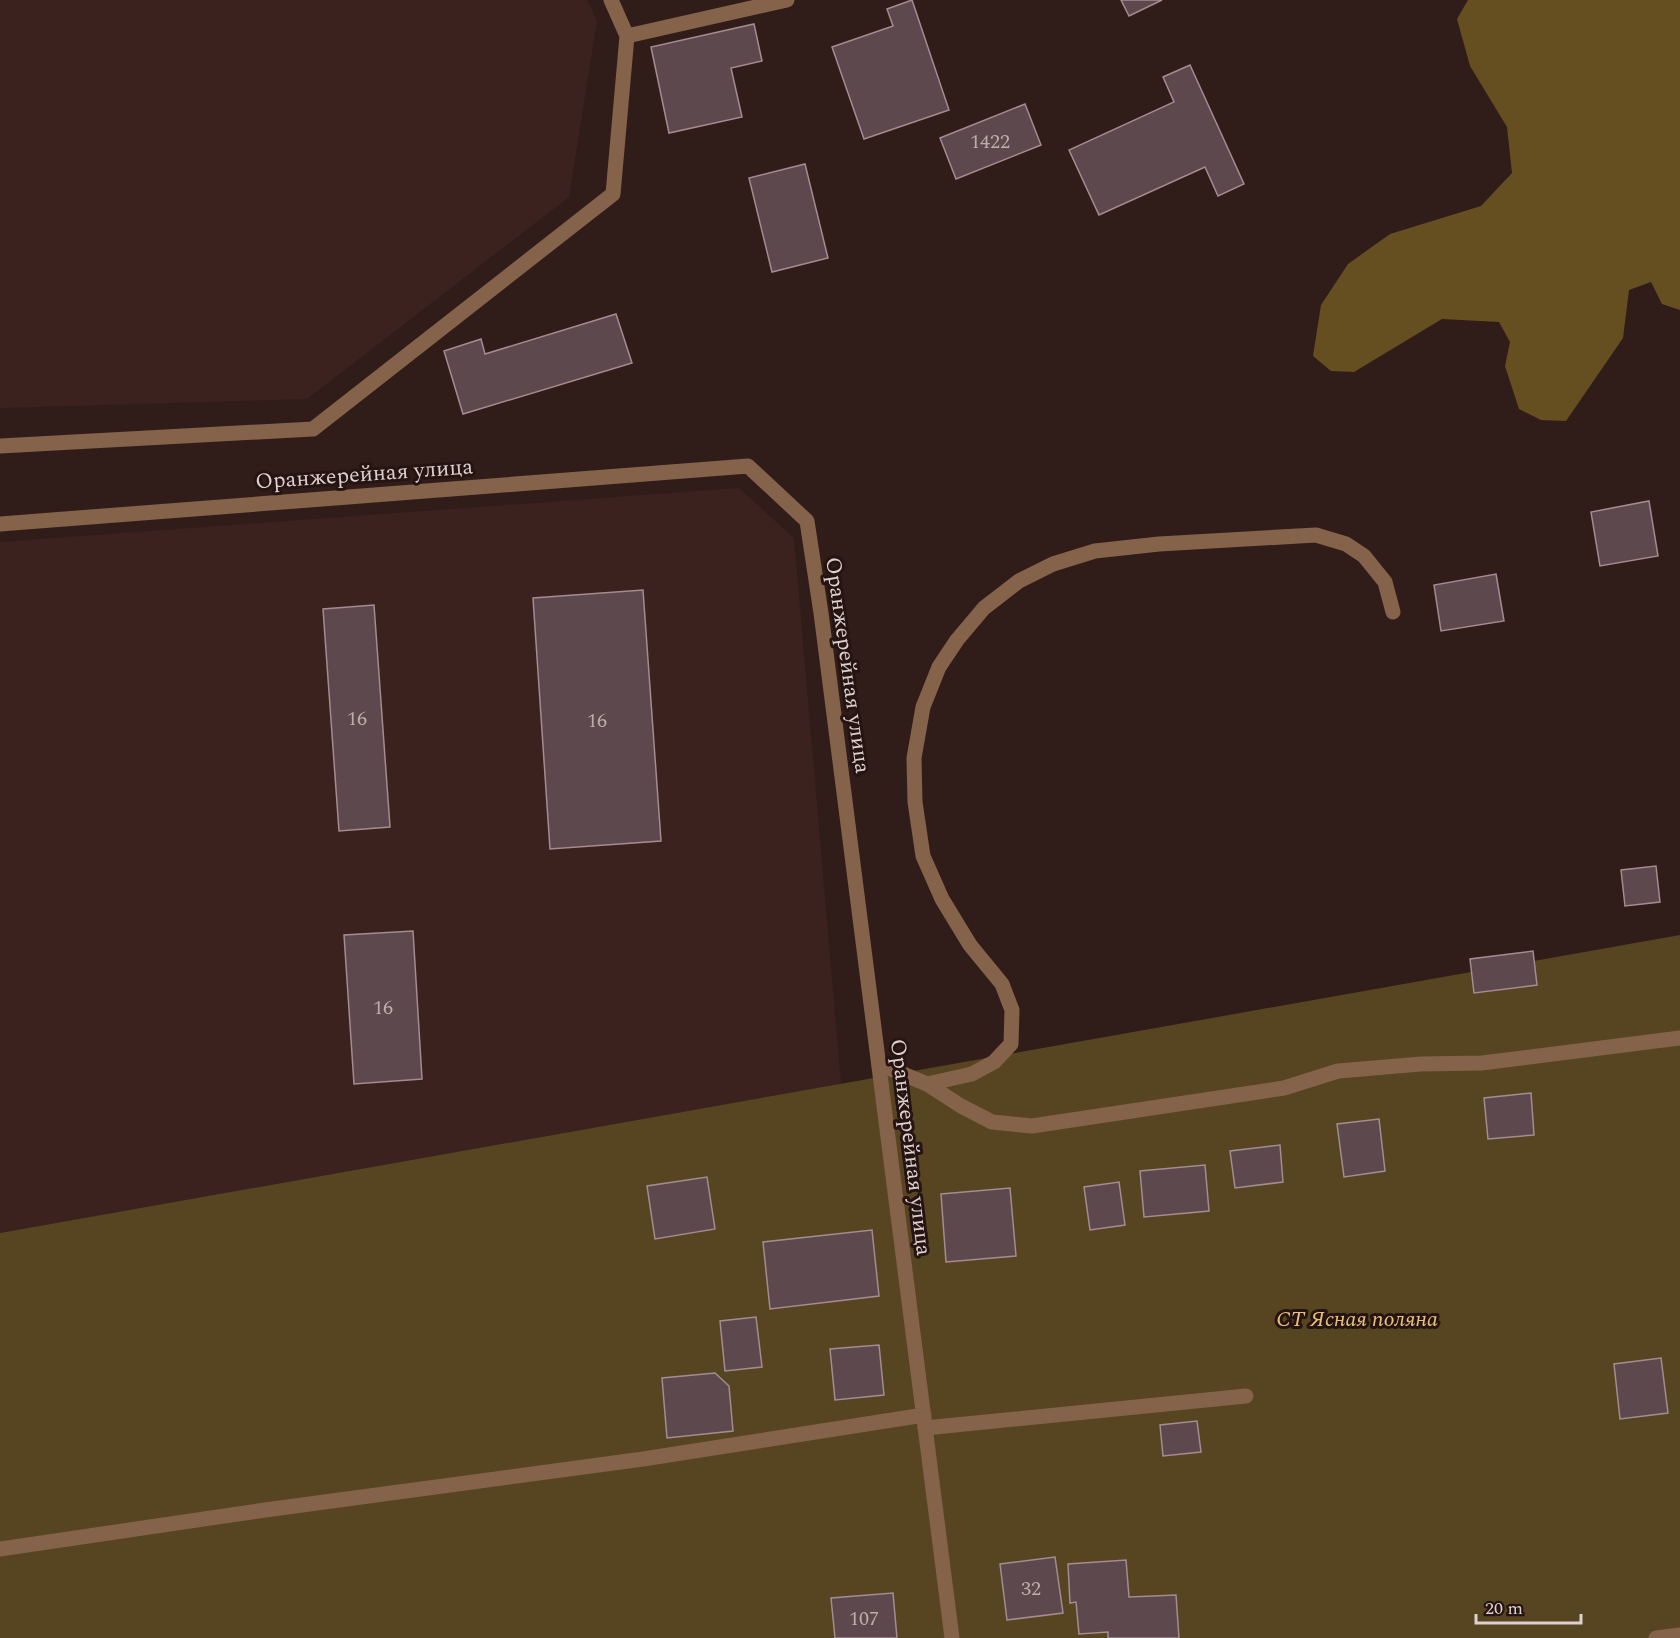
<svg xmlns="http://www.w3.org/2000/svg" width="1680" height="1638" viewBox="0 0 1680 1638" font-family="Spectral,serif">
  <style>
    .built { fill: #3c221e }
    .green { fill: #574522 }
    .forest { fill: #654e20 }
    .building { fill: #5d484d; stroke: #a48c91; stroke-width: 1.5 }
    .lines { fill: none; stroke-linecap: round; stroke-linejoin: round }
    .minor { stroke: #85624a; stroke-width: 15 }
    .labels { text-anchor: middle; stroke-width: 6; stroke-linejoin: round; paint-order: stroke }
    .number-label { font-size: 20px; fill: #bdaeae }
    .street-label { font-size: 22px; fill: #ddd0ce; stroke: #251411 }
    .park-label { font-size: 22px; font-style: italic; fill: #e8c17a; stroke: #251411 }
  </style>
  <rect width="100%" height="100%" fill="#301d1a"/>
  <!-- built -->
  <g class="built">
    <path d="M0 0H587L597 21 569 197 307 399 0 408Z"/>
    <path d="M739 488 794 538 841 1084 0 1233V542Z"/>
  </g>
  <!-- green -->
  <path class="green" d="M1680 935V1638H0V1233Z"/>
  <!-- forest -->
  <path class="forest" d="M1468 0H1680V310L1662 304 1651 282 1629 290 1623 338 1566 421 1541 420 1519 409 1505 366 1510 342 1499 322 1442 319 1354 372 1331 371 1313 356 1321 305 1348 264 1390 234 1481 206 1512 173 1507 127 1470 66 1457 19Z"/>
  <!-- building -->
  <g class="building">
    <path d="M912 0 949 110 864 139 832 47 893 26 887 9Z"/>
    <path d="M1121 0H1162L1129 16Z"/>
    <path d="M754 24 762 61 731 68 742 117 669 133 651 47Z"/>
    <path d="M1190 65 1244 184 1218 196 1205 167 1099 215 1069 150 1174 102 1163 77Z"/>
    <path d="M1025 104 1041 145 956 179 940 138Z"/>
    <path d="M805 164 828 258 772 272 749 178Z"/>
    <path d="M616 314 632 363 463 414 444 351 481 339 485 354Z"/>
    <path d="M1649 501 1658 556 1600 566 1591 512Z"/>
    <path d="M1496 574 1504 621 1441 631 1434 585Z"/>
    <path d="M643 590 661 841 550 849 533 598Z"/>
    <path d="M374 605 390 827 339 831 323 609Z"/>
    <path d="M1656 866 1660 902 1625 906 1621 870Z"/>
    <path d="M413 931 422 1079 354 1084 344 935Z"/>
    <path d="M1533 951 1537 985 1474 993 1470 959Z"/>
    <path d="M1531 1093 1534 1135 1488 1139 1484 1098Z"/>
    <path d="M1379 1119 1385 1171 1344 1177 1337 1124Z"/>
    <path d="M1280 1145 1283 1182 1235 1188 1230 1151Z"/>
    <path d="M1205 1165 1209 1211 1144 1217 1140 1171Z"/>
    <path d="M707 1177 715 1229 655 1239 647 1186Z"/>
    <path d="M1119 1182 1125 1225 1090 1230 1084 1187Z"/>
    <path d="M1010 1188 1016 1256 946 1262 941 1194Z"/>
    <path d="M872 1230 879 1296 770 1309 763 1242Z"/>
    <path d="M756 1317 762 1367 725 1371 720 1321Z"/>
    <path d="M879 1345 884 1395 835 1400 830 1349Z"/>
    <path d="M1661 1358 1668 1413 1620 1419 1614 1364Z"/>
    <path d="M715 1373 729 1386 733 1431 667 1438 662 1378Z"/>
    <path d="M1197 1421 1201 1452 1163 1456 1160 1425Z"/>
    <path d="M1055 1557 1063 1613 1007 1620 1000 1564Z"/>
    <path d="M1126 1560 1129 1597 1176 1595 1179 1638H1108V1632L1079 1634 1076 1602 1070 1603 1068 1564Z"/>
    <path d="M893 1593 897 1638H835L831 1598Z"/>
  </g>
  <g class="lines">
    <!-- minor -->
    <g class="minor">
      <path d="M627 36 787 0"/>
      <path d="M0 446 313 429 613 194 627 36 611 0"/>
      <path d="M0 524 748 466 807 521 821 613 952 1638"/>
      <path d="M879 1064 927 1084 961 1106 992 1122 1032 1126 1284 1088 1338 1071 1421 1064 1482 1063 1680 1038"/>
      <path d="M927 1084 972 1074 994 1062 1011 1044 1012 1010 1002 984 970 945 942 899 923 856 915 802 914 758 923 707 939 667 957 640 984 608 1019 581 1053 564 1095 551 1159 544 1316 535 1346 544 1364 556 1385 582 1393 612"/>
      <path d="M925 1428 1246 1396"/>
      <path d="M0 1549 265 1510 643 1459 924 1415"/>
      <path d="M1656 1638 1680 1635"/>
    </g>
  </g>
  <g class="labels">
    <!-- number labels -->
    <g class="number-label">
      <text x="990" y="148">1422</text>
      <text x="357" y="725">16</text>
      <text x="597" y="727">16</text>
      <text x="383" y="1014">16</text>
      <text x="1031" y="1595">32</text>
      <text x="864" y="1625">107</text>
    </g>
    <!-- street labels -->
    <g class="street-label">
      <text transform="translate(364 473) rotate(-4)" y="8">Оранжерейная улица</text>
      <text transform="translate(849 665) rotate(82)" y="8">Оранжерейная улица</text>
      <text transform="translate(912 1147) rotate(83)" y="8">Оранжерейная улица</text>
    </g>
    <!-- park labels -->
    <g class="park-label">
      <text x="1357" y="1326">СТ Ясная поляна</text>
    </g>
  </g>
  <!-- scale -->
  <path d="M1476 1614v9h105v-9" fill="none" stroke="#ddd0ce" stroke-width="3"/>
  <text x="1485" y="1614" font-size="18" fill="#ddd0ce" stroke="#251411" stroke-width="4.5" paint-order="stroke">20 m</text>
</svg>
